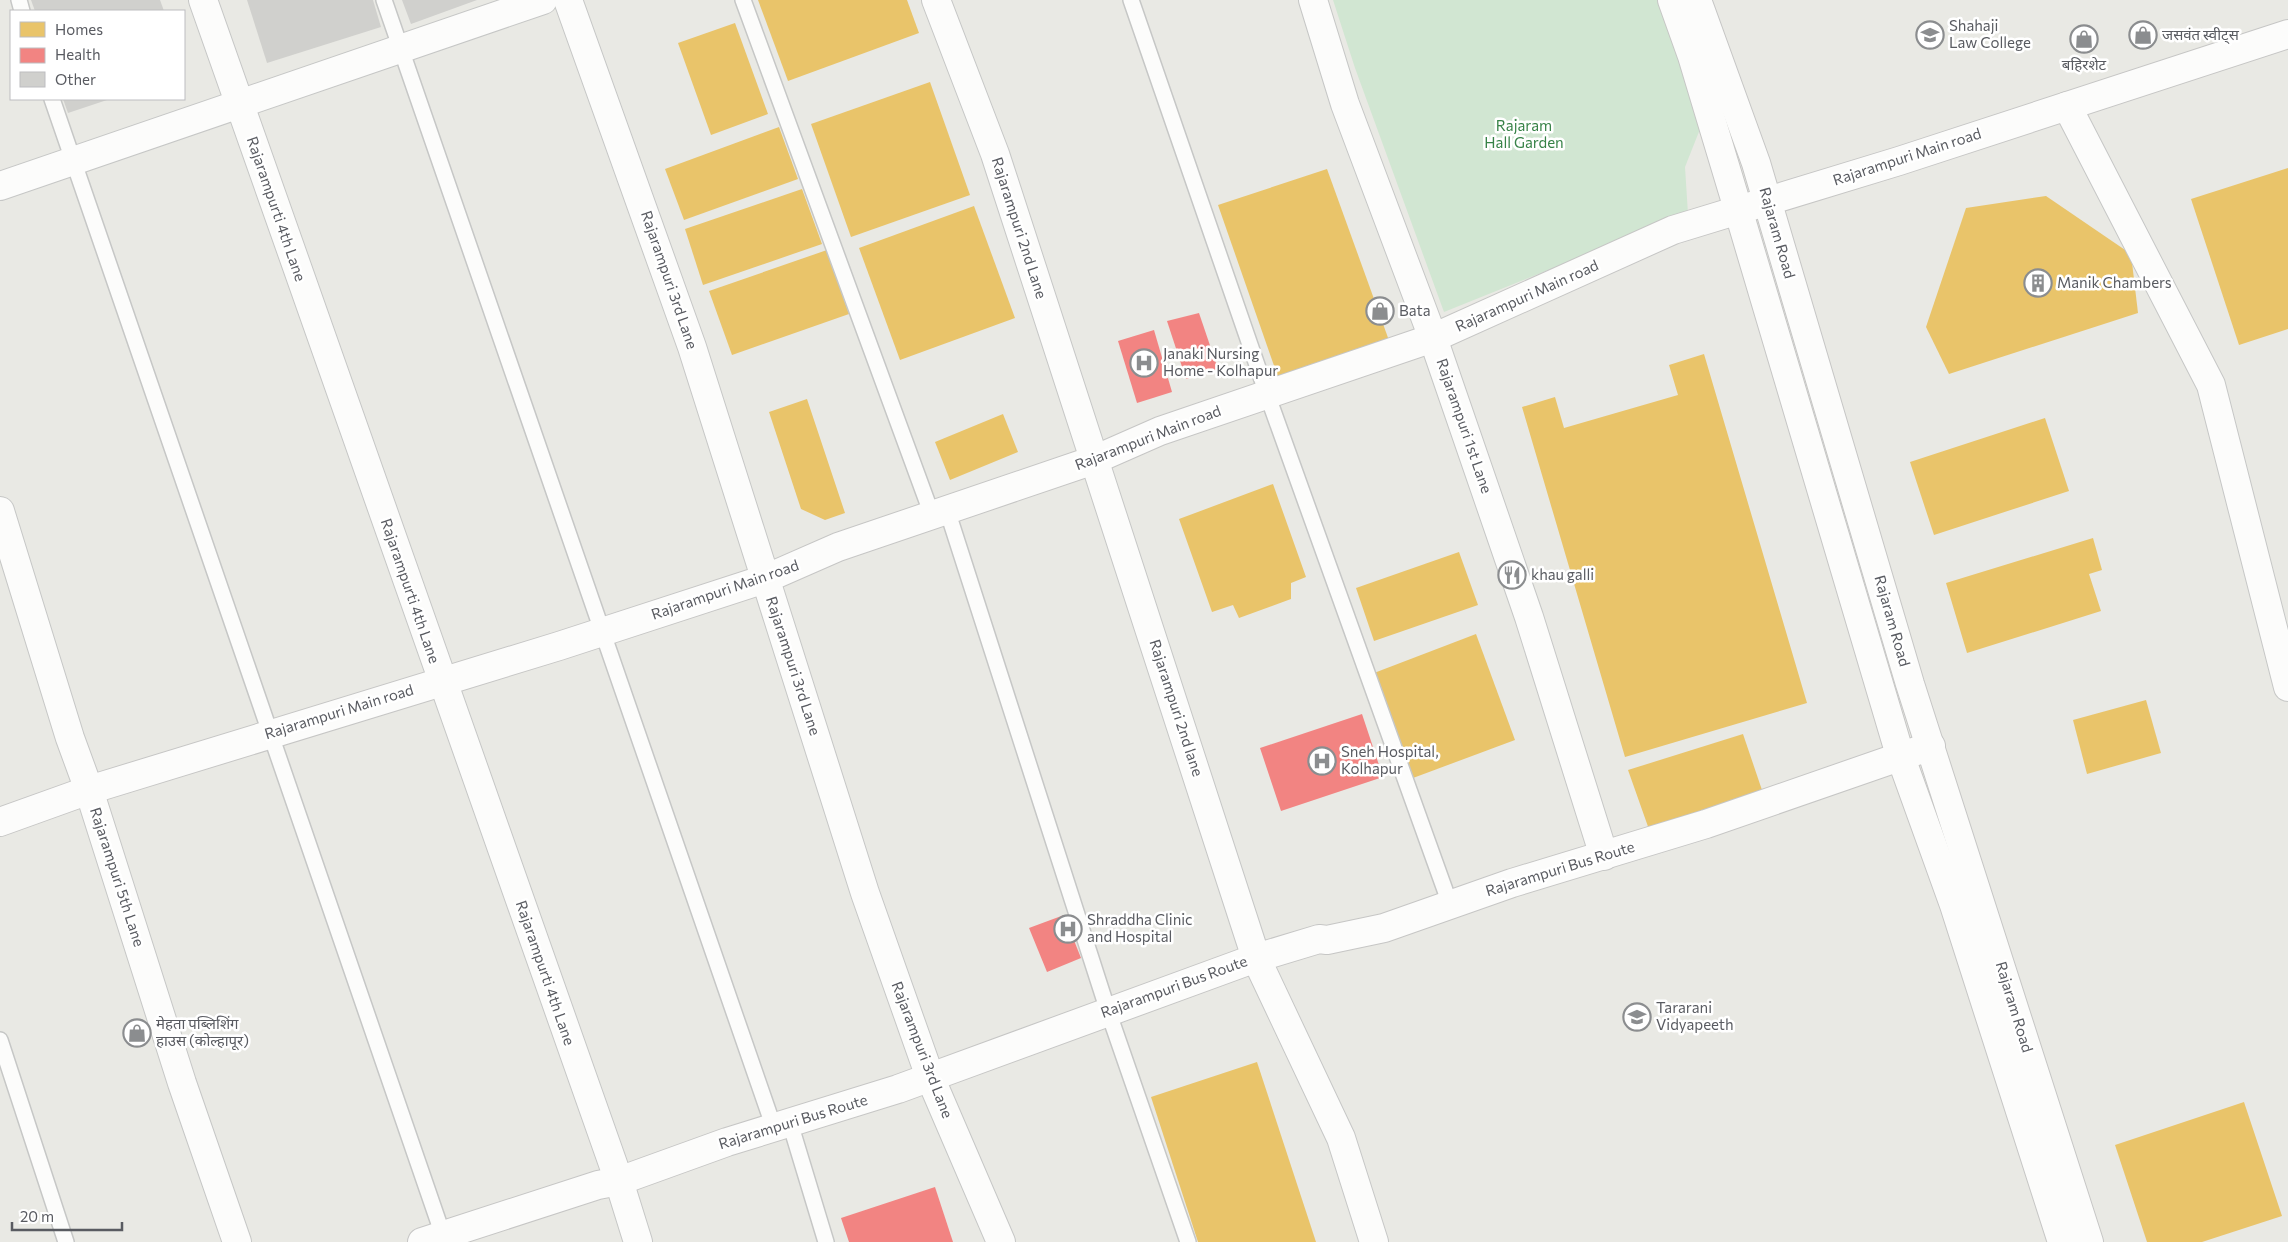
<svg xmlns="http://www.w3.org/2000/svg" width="2288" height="1242" viewBox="0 0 2288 1242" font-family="Commissioner,'Noto Sans Devanagari',sans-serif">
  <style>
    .green { fill: #d1e6d2 }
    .homes { fill: #e9c46a }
    .health { fill: #f28482 }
    .building { fill: #d0d0cd }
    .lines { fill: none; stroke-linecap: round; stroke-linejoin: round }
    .lane-casing { stroke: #c6c7c6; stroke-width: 18 }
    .street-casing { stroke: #c6c7c6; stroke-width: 30 }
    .secondary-casing { stroke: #c6c6c5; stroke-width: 30 }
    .lane { stroke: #fcfcfb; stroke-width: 15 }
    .street { stroke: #fcfcfb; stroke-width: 28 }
    .secondary { stroke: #fcfcfb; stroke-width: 28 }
    .labels { text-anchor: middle; stroke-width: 5; stroke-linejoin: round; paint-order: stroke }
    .poi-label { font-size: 15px; fill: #595b61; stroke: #fff; text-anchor: start }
    .park-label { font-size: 15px; fill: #378247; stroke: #fff }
    .street-label { font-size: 15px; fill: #595b61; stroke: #fff }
  </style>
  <rect width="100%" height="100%" fill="#e9e9e4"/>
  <!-- green -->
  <path class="green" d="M1333 0H1663L1704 119 1685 167 1688 214 1444 312 1355 68Z"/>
  <!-- homes -->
  <g class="homes">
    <path d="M758 0H907L919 33 788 81Z"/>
    <path d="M735 23 768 114 711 135 678 43Z"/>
    <path d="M930 82 970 195 851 237 811 124Z"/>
    <path d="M779 127 798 179 684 220 665 169Z"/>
    <path d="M2288 168V329L2239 345 2191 199Z"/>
    <path d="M1327 169 1391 346 1279 380 1218 205Z"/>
    <path d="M802 189 822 244 703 285 685 229Z"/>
    <path d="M2046 196 2131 254 2138 313 1949 374 1926 327 1966 208Z"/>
    <path d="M974 206 1015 318 900 360 859 248Z"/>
    <path d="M827 250 849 314 732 355 709 291Z"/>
    <path d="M1704 354 1807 703 1625 757 1522 407 1555 397 1564 428 1678 395 1669 365Z"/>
    <path d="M807 399 845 513 825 520 801 509 769 412Z"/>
    <path d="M1003 414 1018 452 950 480 935 442Z"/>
    <path d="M2045 418 2069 491 1934 535 1910 462Z"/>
    <path d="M1273 484 1306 577 1291 583V599L1239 618 1233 605 1212 612 1179 519Z"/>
    <path d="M2093 538 2102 570 2089 574 2101 611 1967 653 1946 583Z"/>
    <path d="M1459 552 1478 605 1374 641 1356 588Z"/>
    <path d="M1476 634 1515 740 1413 778 1374 673Z"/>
    <path d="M2146 700 2161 753 2087 774 2073 720Z"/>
    <path d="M1743 734 1764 796 1651 835 1628 770Z"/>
    <path d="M1257 1062 1316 1242H1198L1151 1097Z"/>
    <path d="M2244 1102 2282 1216 2202 1242H2147L2115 1145Z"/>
  </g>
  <!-- health -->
  <g class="health">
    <path d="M1199 313 1218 369 1186 379 1167 321Z"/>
    <path d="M1154 330 1172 392 1137 403 1118 341Z"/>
    <path d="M1362 714 1383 777 1281 811 1260 748Z"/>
    <path d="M1064 915 1081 958 1047 972 1029 928Z"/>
    <path d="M935 1187 953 1242H849L841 1218Z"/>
  </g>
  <!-- building -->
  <g class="building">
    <path d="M31 0H160L164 11H35Z"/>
    <path d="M247 0H373L381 27 267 63Z"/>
    <path d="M402 0H477L411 24Z"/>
    <path d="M63 99H110L68 113Z"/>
  </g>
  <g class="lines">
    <!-- lane casing -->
    <g class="lane-casing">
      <g id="lane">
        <path d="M19 0 22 11"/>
        <path d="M384 0 774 1128"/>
        <path d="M743 0 932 515"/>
        <path d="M1131 0 1267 394 1450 904"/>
        <path d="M52 99 445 1241"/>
        <path d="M947 510 1108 1011 1188 1242"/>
        <path d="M0 1040 66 1242"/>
        <path d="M790 1123 826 1242"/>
      </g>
    </g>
    <!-- street casing -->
    <g class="street-casing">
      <g id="street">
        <path d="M203 0 619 1181 638 1242"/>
        <path d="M568 0 692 347 865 893 930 1077 1001 1242"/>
        <path d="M936 0 995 154 1256 958 1341 1138 1374 1242"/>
        <path d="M1313 0 1345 104 1433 338 1529 617 1604 856"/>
        <path d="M2067 106 2211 385 2288 687"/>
        <path d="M0 186 543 0"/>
        <path d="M0 511 70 738 89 790 182 1083 237 1242"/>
      </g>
    </g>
    <!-- secondary casing -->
    <g class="secondary-casing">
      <g id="secondary">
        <path d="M1672 0 1692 56 1738 209 1900 755 1954 905 2062 1242"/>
        <path d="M1697 0 1756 163 1910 684 2089 1242"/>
        <path d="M0 822 89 790 559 646 765 579 838 547 1094 460 1160 431 1433 338 1673 230 1899 161 2288 34"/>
        <path d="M422 1242 598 1185 619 1181 727 1142 898 1089 1256 958 1319 939 1327 940 1384 928 1512 883 1706 824 1931 746"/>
      </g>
    </g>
    <!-- lane -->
    <use href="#lane" class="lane"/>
    <!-- street -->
    <use href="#street" class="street"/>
    <!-- secondary -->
    <use href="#secondary" class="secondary"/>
  </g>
  <!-- icons -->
  <defs>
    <g id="university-ring" transform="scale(1.4375)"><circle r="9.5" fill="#fff" stroke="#8b8d8f" stroke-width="1.5"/><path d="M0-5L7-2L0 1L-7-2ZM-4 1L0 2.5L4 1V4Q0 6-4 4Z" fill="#8b8d8f"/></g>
    <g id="shop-ring" transform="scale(1.4375)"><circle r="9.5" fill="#fff" stroke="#8b8d8f" stroke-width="1.5"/><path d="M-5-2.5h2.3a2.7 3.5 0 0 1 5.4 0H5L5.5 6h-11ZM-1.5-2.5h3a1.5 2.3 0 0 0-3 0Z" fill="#8b8d8f"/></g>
    <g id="building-ring" transform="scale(1.4375)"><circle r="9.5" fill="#fff" stroke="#8b8d8f" stroke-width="1.5"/><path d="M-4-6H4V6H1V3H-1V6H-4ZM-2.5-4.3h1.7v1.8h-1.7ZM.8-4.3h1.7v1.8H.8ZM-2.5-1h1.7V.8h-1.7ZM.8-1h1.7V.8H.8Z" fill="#8b8d8f"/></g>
    <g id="hospital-ring" transform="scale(1.4375)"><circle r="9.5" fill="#fff" stroke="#8b8d8f" stroke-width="1.5"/><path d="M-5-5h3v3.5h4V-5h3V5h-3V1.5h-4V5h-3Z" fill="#8b8d8f"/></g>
    <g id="restaurant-ring" transform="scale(1.4375)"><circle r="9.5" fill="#fff" stroke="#8b8d8f" stroke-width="1.5"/><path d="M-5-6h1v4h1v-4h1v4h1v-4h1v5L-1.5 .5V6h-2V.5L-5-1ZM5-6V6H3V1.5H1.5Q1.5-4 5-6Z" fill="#8b8d8f"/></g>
  </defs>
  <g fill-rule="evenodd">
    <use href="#university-ring" x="1930" y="35"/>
    <use href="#shop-ring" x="2143" y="35"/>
    <use href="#shop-ring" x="2084" y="39"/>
    <use href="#building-ring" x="2038" y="283"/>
    <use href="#shop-ring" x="1380" y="311"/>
    <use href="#hospital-ring" x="1144" y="363"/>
    <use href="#restaurant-ring" x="1512" y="575"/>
    <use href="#hospital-ring" x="1322" y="761"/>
    <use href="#hospital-ring" x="1068" y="929"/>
    <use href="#university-ring" x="1637" y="1017"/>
    <use href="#shop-ring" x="137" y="1033"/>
  </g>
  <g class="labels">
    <!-- poi labels -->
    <g class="poi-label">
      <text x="1949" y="31">Shahaji<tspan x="1949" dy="17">Law College</tspan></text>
      <text x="2162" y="40">जसवंत स्वीट्स</text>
      <text x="2084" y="70" text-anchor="middle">बहिरशेट</text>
      <text x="2057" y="288">Manik Chambers</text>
      <text x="1399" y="316">Bata</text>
      <text x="1163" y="359">Janaki Nursing<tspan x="1163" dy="17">Home - Kolhapur</tspan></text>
      <text x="1531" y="580">khau galli</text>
      <text x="1341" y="757">Sneh Hospital,<tspan x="1341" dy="17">Kolhapur</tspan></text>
      <text x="1087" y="925">Shraddha Clinic<tspan x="1087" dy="17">and Hospital</tspan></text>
      <text x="1656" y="1013">Tararani<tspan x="1656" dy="17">Vidyapeeth</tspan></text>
      <text x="156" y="1029">मेहता पब्लिशिंग<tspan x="156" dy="17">हाउस (कोल्हापूर)</tspan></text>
    </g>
    <!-- park labels -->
    <g class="park-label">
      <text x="1524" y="131">Rajaram<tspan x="1524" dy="17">Hall Garden</tspan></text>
    </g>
    <!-- street labels -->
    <g class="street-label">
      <text transform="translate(1907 157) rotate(-18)" y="5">Rajarampuri Main road</text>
      <text transform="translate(276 209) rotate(71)" y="5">Rajarampurti 4th Lane</text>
      <text transform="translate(1019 228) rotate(72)" y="5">Rajarampuri 2nd Lane</text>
      <text transform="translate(1777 233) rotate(74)" y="5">Rajaram Road</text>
      <text transform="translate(669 280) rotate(71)" y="5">Rajarampuri 3rd Lane</text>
      <text transform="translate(1527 296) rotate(-24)" y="5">Rajarampuri Main road</text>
      <text transform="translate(1464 426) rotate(71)" y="5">Rajarampuri 1st Lane</text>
      <text transform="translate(1148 438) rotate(-21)" y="5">Rajarampuri Main road</text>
      <text transform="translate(725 590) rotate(-19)" y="5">Rajarampuri Main road</text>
      <text transform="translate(410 591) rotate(71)" y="5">Rajarampurti 4th Lane</text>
      <text transform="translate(1892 621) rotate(74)" y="5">Rajaram Road</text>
      <text transform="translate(793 666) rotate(72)" y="5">Rajarampuri 3rd Lane</text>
      <text transform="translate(1176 708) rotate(72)" y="5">Rajarampuri 2nd lane</text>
      <text transform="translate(339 712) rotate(-17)" y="5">Rajarampuri Main road</text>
      <text transform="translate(1560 869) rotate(-17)" y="5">Rajarampuri Bus Route</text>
      <text transform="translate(117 877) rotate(72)" y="5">Rajarampuri 5th Lane</text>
      <text transform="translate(545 973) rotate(71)" y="5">Rajarampurti 4th Lane</text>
      <text transform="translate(1174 987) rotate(-20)" y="5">Rajarampuri Bus Route</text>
      <text transform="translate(2014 1007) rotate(73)" y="5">Rajaram Road</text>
      <text transform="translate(922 1050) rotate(69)" y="5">Rajarampuri 3rd Lane</text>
      <text transform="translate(793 1122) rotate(-17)" y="5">Rajarampuri Bus Route</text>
    </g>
  </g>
  <!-- legend -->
  <rect x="10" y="10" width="175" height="90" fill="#ffffff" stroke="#bdbdc0"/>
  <rect x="20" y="22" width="25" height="15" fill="#e9c46a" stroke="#bdbdc0"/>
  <text x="55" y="35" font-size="15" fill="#595b61">Homes</text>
  <rect x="20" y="48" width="25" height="15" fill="#f28482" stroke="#bdbdc0"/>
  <text x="55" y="60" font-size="15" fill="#595b61">Health</text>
  <rect x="20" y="72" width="25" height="15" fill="#d0d0cd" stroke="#bdbdc0"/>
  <text x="55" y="85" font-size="15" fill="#595b61">Other</text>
  <!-- scale -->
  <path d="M12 1222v8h110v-8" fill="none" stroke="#595b61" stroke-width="2.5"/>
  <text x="20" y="1222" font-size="15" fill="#595b61" stroke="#ffffff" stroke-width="4" paint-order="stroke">20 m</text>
</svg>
